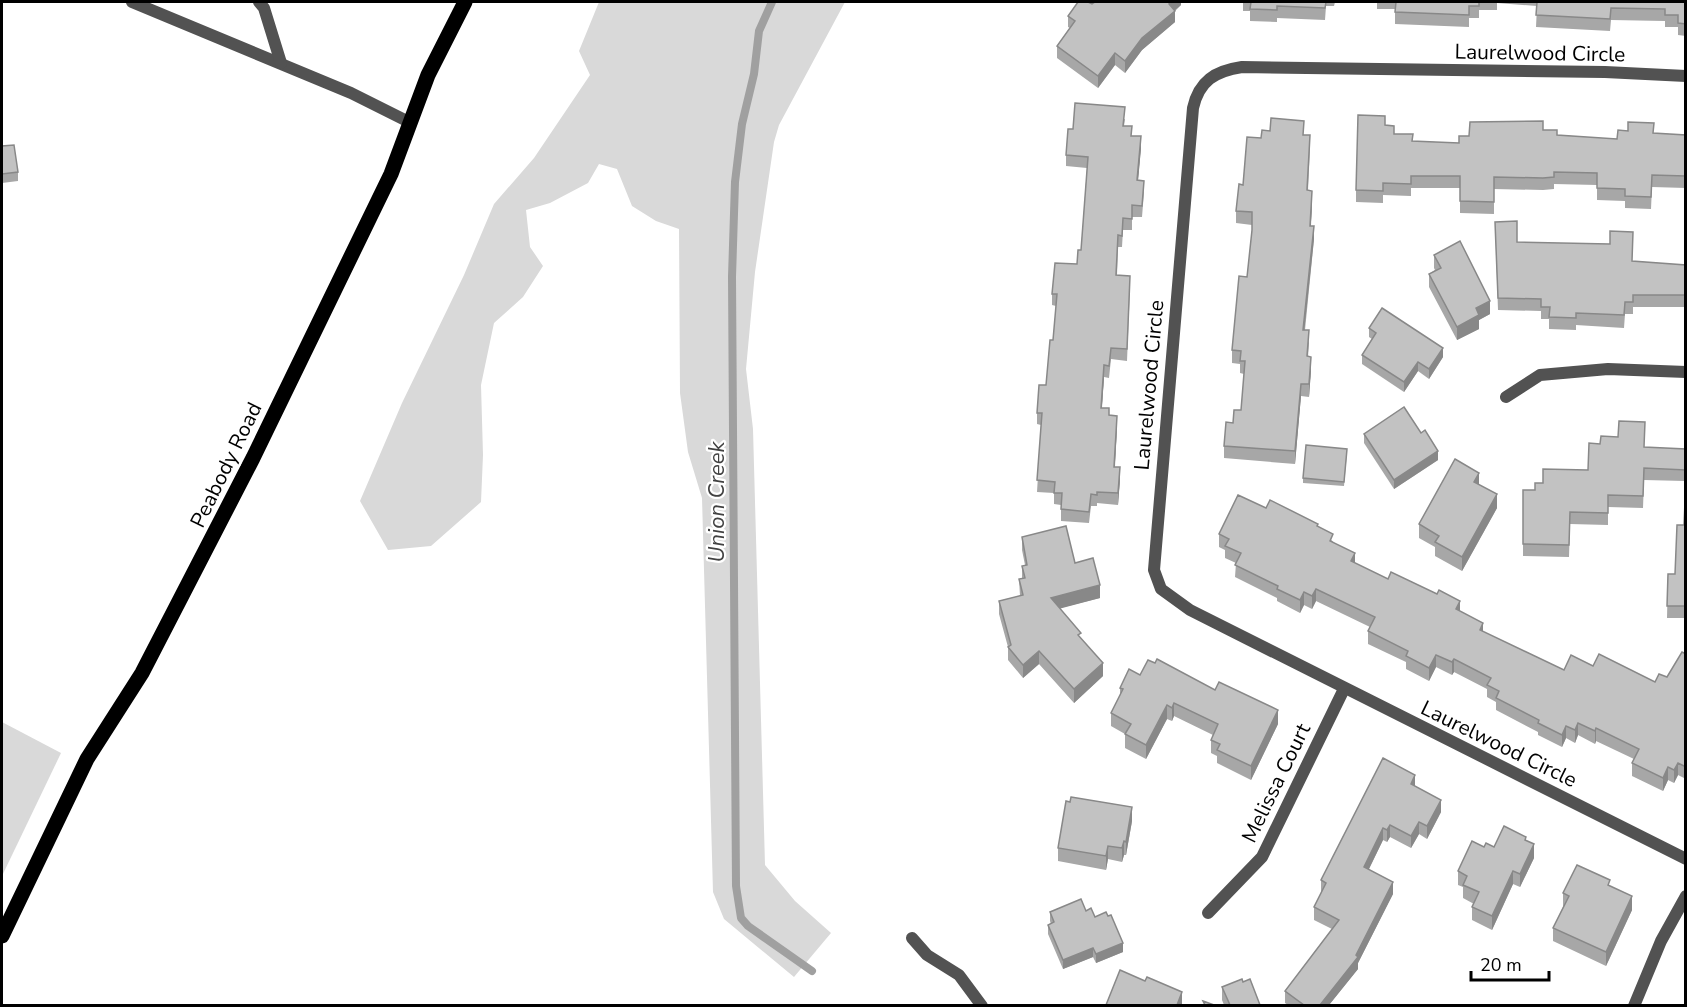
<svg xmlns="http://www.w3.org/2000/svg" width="1687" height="1007" viewBox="0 0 1687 1007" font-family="'Nunito Sans',sans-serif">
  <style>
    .green { fill: #d9d9d9 }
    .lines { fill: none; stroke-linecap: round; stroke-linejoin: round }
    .stream { stroke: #a0a0a0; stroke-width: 8 }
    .lane { stroke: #525252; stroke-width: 12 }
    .street { stroke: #525252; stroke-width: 12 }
    .primary { stroke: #000; stroke-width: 15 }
    .wall { fill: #a7a7a7 }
    .shaded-wall { fill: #888 }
    .building { fill: #c2c2c2; stroke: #888; stroke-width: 1.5 }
    .labels { text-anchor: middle; stroke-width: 4.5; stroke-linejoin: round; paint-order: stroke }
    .street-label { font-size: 21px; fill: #000; stroke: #fff }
    .water-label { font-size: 22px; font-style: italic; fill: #414141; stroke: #fff }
  </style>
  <rect width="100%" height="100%" fill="#fff"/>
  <!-- green -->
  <g class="green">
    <path d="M599 2H845L779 125 774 142 755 272 746 369 753 429 765 865 795 901 831 933 794 977 724 919 713 892 702 498 688 452 680 393 679 229 656 221 632 206 617 169 599 164 588 183 550 203 526 210 530 247 543 266 523 297 494 323 481 385 483 455 481 502 431 546 388 550 360 501 402 403 464 275 494 204 534 158 590 75 579 51Z"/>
    <path d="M2 722 61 753 2 876Z"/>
  </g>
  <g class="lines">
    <!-- stream -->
    <path class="stream" d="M772 2 759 31 754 74 742 124 735 182 732 277 736 886 741 918 748 926 812 971"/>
    <!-- lane -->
    <g class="lane">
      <path d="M132 2 351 93 409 122"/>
      <path d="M259 2 264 8 281 63"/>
      <path d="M912 938 927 955 959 975 982 1006"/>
    </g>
    <!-- street -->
    <g class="street">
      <path d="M1686 76 1605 72 1242 67C1215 71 1199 81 1193 108L1154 570 1161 589 1190 610 1686 859"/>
      <path d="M1506 397 1540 375 1608 369 1686 372"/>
      <path d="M1208 913 1262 857 1344 689"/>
      <path d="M1634 1006 1661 941 1686 896"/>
    </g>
    <!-- primary -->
    <path class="primary" d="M2 936 87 759 142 673 253 458 391 174 428 75 465 2"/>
  </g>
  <!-- wall -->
  <g class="wall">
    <path d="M1181 2V5L1175 11V22L1142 50 1125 73 1115 65 1098 88 1057 58V46L1070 28 1068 27V16L1092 4Z"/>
    <path d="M1236 2H1335L1334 6H1326L1325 20 1277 18V22L1250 21V11H1243V2Z"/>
    <path d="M1375 2H1686V36L1678 35V27H1665V21L1611 20 1610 31 1536 27 1537 6 1497 3V10H1479V18H1469V27L1395 24V9H1377V2Z"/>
    <path d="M1125 119 1124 126 1141 148 1138 180 1144 192 1142 217H1132V230H1123L1122 247H1118L1117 275 1130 287 1127 361 1111 359 1109 378 1104 377 1102 408 1109 415 1117 427 1115 467 1120 479 1118 505 1097 503V506H1091L1089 523 1061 521V505L1054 504V493L1037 492 1041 425 1037 424V413L1046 385 1053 340 1056 306 1052 305V294L1077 264 1081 250 1087 168 1066 166V155L1073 129Z"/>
    <path d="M1385 126 1394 134 1413 141 1459 143 1469 136 1543 130 1557 135 1617 139 1654 133 1686 135V188L1652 187 1651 209 1625 208V201L1597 200V185L1554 184V189L1543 190 1494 189V214L1460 213V188H1411V196L1383 195V203L1356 202V190Z"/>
    <path d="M1304 135 1310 148 1308 190 1312 204 1311 226 1314 239 1305 330 1309 343 1308 357 1311 370 1309 397 1301 396 1295 464 1224 458V446L1233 423 1241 410 1244 374 1240 373V364L1232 363V350L1247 277 1252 230V225L1236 223V211L1243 185 1261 138Z"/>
    <path d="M2 146 18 172V181L2 183Z"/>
    <path d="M1495 222 1517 242 1633 261 1686 265V307H1633V314H1625L1624 328 1576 325V330L1549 329V319H1541V311L1498 310Z"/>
    <path d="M1434 255 1490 314 1479 320V329L1457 340 1429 287V274L1435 270 1434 268Z"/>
    <path d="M1369 328 1443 357 1429 379 1418 371 1404 392 1362 364V355L1372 339 1369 337Z"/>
    <path d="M1364 434 1438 460 1394 489 1364 443Z"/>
    <path d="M1645 447 1686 449V618H1667L1668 574H1675L1684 525 1685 481 1644 480 1643 508 1608 507V525L1570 524 1569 557 1523 556V490H1535L1543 483 1588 470Z"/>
    <path d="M1347 453 1344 486 1303 483V478Z"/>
    <path d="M1479 484 1497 508 1462 571 1435 556V547L1419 538V524Z"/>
    <path d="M1266 508 1318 527 1355 563 1388 579 1460 611 1483 632 1564 670 1593 666 1655 682 1667 677 1686 654V779L1678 775 1674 783 1668 780 1663 791 1632 776V763L1634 759 1596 741 1595 744 1578 735 1575 743 1566 738 1562 747 1538 735V732L1496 710V702L1487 697V689L1454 672 1452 675 1436 667 1429 681 1406 669V662L1368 644V631L1370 627 1316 601 1312 609 1304 605 1300 613 1277 601V598L1235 577 1236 563 1225 558V550L1219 547V534Z"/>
    <path d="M1022 537 1075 563 1100 598 1060 608 1081 639 1103 676 1074 703 1039 664 1023 678 1008 660V647L999 614V601L1020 596 1019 579 1022 578V566L1025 565 1022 550Z"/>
    <path d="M1140 675 1278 724 1251 780 1217 763V756L1211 753V740L1213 735 1174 716 1172 721 1167 719 1146 759 1125 748V734L1111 726V713L1120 696V688Z"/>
    <path d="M1415 786 1441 812 1427 839 1419 834 1411 848 1390 837 1387 842 1383 840 1369 869 1393 894 1358 963V969L1329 1005H1288L1285 1003V991L1332 929 1314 920V907L1321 893V880Z"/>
    <path d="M1132 821 1126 855H1124L1122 862 1108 859 1106 870 1058 861V848Z"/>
    <path d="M1526 840 1534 858 1520 887 1513 884 1492 930 1472 920V907L1474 904 1463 898V887L1458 885V871L1484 847H1494Z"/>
    <path d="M1610 886 1632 910 1606 966 1553 941V928L1563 907V893Z"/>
    <path d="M1086 911 1095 917 1123 952 1096 963 1093 957 1063 969 1048 934V925L1051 924 1050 921V912Z"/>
    <path d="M1243 982 1260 1005H1224L1222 1000V987Z"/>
  </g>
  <!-- shaded-wall -->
  <g class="shaded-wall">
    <path d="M1172 2H1181V5L1169 15V4Z"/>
    <path d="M1175 11V22L1142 50 1125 73V61L1142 38Z"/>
    <path d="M1115 53V65L1098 88V76Z"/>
    <path d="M1141 136V148L1137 192V180Z"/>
    <path d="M1312 191V204L1310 239V226Z"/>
    <path d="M1314 226V239L1303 342V330Z"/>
    <path d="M1490 301V314L1479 320V329L1457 340V327L1476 308Z"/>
    <path d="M1443 348V357L1429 379V369Z"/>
    <path d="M1311 357V370L1309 397V384Z"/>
    <path d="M1418 362V371L1404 392V382Z"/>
    <path d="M1104 365V377L1101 419V408Z"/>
    <path d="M1301 384V396L1295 464V451Z"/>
    <path d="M1117 416V427L1114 478V467Z"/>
    <path d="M1438 451V460L1394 489V480Z"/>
    <path d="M1120 467V479L1118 505V493Z"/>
    <path d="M1479 473V486L1474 482Z"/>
    <path d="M1497 494V508L1462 571V557Z"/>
    <path d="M1355 553V566L1351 561Z"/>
    <path d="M1100 585V598L1051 611V598Z"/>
    <path d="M1316 589V601L1312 609V596Z"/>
    <path d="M1304 592V605L1300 613V600Z"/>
    <path d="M1460 601V613L1456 609Z"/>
    <path d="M1483 623V635L1480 630Z"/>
    <path d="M1039 651V664L1023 678V665Z"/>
    <path d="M1436 655V667L1429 681V668Z"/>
    <path d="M1454 659V672L1452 675V662Z"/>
    <path d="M1103 663V676L1074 703V689Z"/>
    <path d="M1174 703V716L1172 721V708Z"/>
    <path d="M1167 705V719L1146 759V745Z"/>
    <path d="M1278 710V724L1251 780V766Z"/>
    <path d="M1578 723V735L1575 743V730Z"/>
    <path d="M1566 726V738L1562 747V735Z"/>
    <path d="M1596 728V741L1595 744V731Z"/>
    <path d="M1678 763V775L1674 783V770Z"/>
    <path d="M1668 767V780L1663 791V778Z"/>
    <path d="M1415 775V788L1411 784Z"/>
    <path d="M1441 800V812L1427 839V826Z"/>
    <path d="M1132 807V821L1126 855V842Z"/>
    <path d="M1419 822V834L1411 848V836Z"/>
    <path d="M1390 825V837L1387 842V830Z"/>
    <path d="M1383 828V840L1364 879V867Z"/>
    <path d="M1124 841V855L1122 862V848Z"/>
    <path d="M1534 844V858L1520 887V874Z"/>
    <path d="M1108 846V859L1106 870V856Z"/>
    <path d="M1513 871V884L1492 930V916Z"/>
    <path d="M1393 882V894L1358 963V969L1329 1005H1320L1356 955Z"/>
    <path d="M1632 896V910L1606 966V952Z"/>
    <path d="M1123 943V952L1096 963V954Z"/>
    <path d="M1093 948V957L1063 969V960Z"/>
    <path d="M1182 992V1005H1177Z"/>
  </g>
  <!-- building -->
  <g class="building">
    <path d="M1078 2H1088L1092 4 1095 2H1172L1169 4 1175 11 1142 38 1125 61 1115 53 1098 76 1057 46 1075 21 1068 16Z"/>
    <path d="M1251 2H1326L1325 8 1277 6V10L1250 9Z"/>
    <path d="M1396 2H1479V6H1469V15L1395 12Z"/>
    <path d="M1537 2H1686V24L1678 23V15H1665V9L1611 8 1610 19 1536 15Z"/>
    <path d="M1075 103 1125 107 1123 126H1132L1131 136H1141L1137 180 1144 181 1142 206 1132 205V219L1123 218 1122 236 1118 235 1116 275 1130 276 1127 349 1111 348 1109 366 1104 365 1101 408H1109V415L1117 416 1114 467H1120L1118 493 1097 492V495L1091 494 1089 512 1061 509 1062 493H1054L1055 482 1037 480 1042 413H1037L1039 385H1046L1050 340H1053L1057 294H1052L1055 263 1077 264 1078 250H1081L1088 157 1066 155 1068 129H1073Z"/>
    <path d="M1358 115 1385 116V125L1394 126V134H1413L1412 141 1459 143V136H1469L1470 122 1543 121V130H1557V135L1617 139 1618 130 1628 131V122L1654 123 1653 133 1686 135V176L1652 175 1651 197 1625 196V189L1597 188V173L1554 172V177L1543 178 1494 177V202L1460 201V176H1411V184L1383 183V191L1356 190Z"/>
    <path d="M1271 118 1304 121 1303 135H1310L1307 190 1312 191 1310 226H1314L1303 330H1309L1307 356 1311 357 1309 384H1301L1295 451 1224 446 1226 422 1233 423 1234 410H1241L1245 361H1240L1241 351 1232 350 1239 276 1247 277 1252 230V212L1236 211 1239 184 1243 185 1247 137 1261 138 1262 130 1270 131Z"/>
    <path d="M14 145 18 172 2 174V146Z"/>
    <path d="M1517 221V242L1610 244V231L1633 232 1632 261 1686 265V295H1633V302H1625L1624 315 1576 313V318L1549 317 1550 307H1541V299L1498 298 1495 222Z"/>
    <path d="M1460 241 1490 301 1476 308 1479 315 1457 327 1429 274 1441 268 1434 255Z"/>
    <path d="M1382 308 1443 348 1429 369 1418 362 1404 382 1362 355 1376 333 1369 328Z"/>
    <path d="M1404 407 1421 433 1425 430 1438 451 1394 480 1364 434Z"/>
    <path d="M1619 421 1645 422 1644 447 1686 449V470L1644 468 1643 496 1608 495V513L1570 512 1569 545 1523 544V490H1535V483H1543V469L1588 470 1589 443 1600 444 1601 436 1618 437Z"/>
    <path d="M1306 445 1347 449 1344 482 1303 478Z"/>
    <path d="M1455 459 1479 473 1474 482 1497 494 1462 557 1435 542 1439 536 1419 524Z"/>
    <path d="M1686 479V606H1667L1668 574H1675L1677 525H1684Z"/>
    <path d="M1238 495 1266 508 1270 500 1318 524 1317 526 1333 534 1330 541 1355 553 1351 561 1388 579 1391 572 1437 594 1439 590 1460 601 1456 609 1483 623 1480 630 1564 670 1571 655 1593 666 1599 654 1655 682 1659 674 1667 677 1682 652 1686 654V767L1678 763 1674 770 1668 767 1663 778 1632 763 1639 749 1596 728 1595 731 1578 723 1575 730 1566 726 1562 735 1538 723 1539 720 1496 698 1499 691 1487 685 1491 678 1454 659 1452 662 1436 655 1429 668 1406 656 1408 651 1368 631 1375 617 1316 589 1312 596 1304 592 1300 600 1277 589 1278 586 1235 565 1241 553 1225 546 1229 539 1219 534Z"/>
    <path d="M1066 526 1075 563 1093 558 1100 585 1051 598 1081 633 1078 635 1103 663 1074 689 1039 651 1023 665 1008 647 1011 645 999 601 1023 595 1019 579 1025 578 1022 566 1027 565 1022 537Z"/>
    <path d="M1157 659 1215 690 1219 682 1278 710 1251 766 1217 750 1220 744 1211 740 1218 724 1174 703 1172 708 1167 705 1146 745 1125 734 1131 724 1111 713 1123 689 1120 688 1129 669 1140 675 1148 660 1155 663Z"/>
    <path d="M1383 758 1415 775 1411 784 1441 800 1427 826 1419 822 1411 836 1390 825 1387 830 1383 828 1364 867 1393 882 1356 955 1358 957 1320 1005H1304L1285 991 1339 920 1314 907 1326 883 1321 880Z"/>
    <path d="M1071 797 1132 807 1126 842 1124 841 1122 848 1108 846 1106 856 1058 848 1066 801 1070 802Z"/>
    <path d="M1504 826 1526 837 1525 840 1534 844 1520 874 1513 871 1492 916 1472 907 1479 892 1463 885 1467 876 1458 871 1472 841 1484 847 1486 843 1494 847Z"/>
    <path d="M1577 865 1610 880 1608 885 1632 896 1606 952 1553 928 1569 896 1563 893Z"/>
    <path d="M1081 899 1086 911 1091 908 1095 917 1106 912 1108 916 1111 915 1123 943 1096 954 1093 948 1063 960 1048 925 1054 922 1050 912Z"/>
    <path d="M1120 970 1145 981 1147 977 1182 992 1177 1005H1106Z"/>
    <path d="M1242 979 1243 982 1250 979 1260 1005H1230L1222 987Z"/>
    <path d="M1203 1001 1214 1005H1205Z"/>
  </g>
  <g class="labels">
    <!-- street labels -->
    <g class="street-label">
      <text transform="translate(1540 53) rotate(1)" y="7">Laurelwood Circle</text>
      <text transform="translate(1149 385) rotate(-85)" y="7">Laurelwood Circle</text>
      <text transform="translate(226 465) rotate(-64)" y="7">Peabody Road</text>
      <text transform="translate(1499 744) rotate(26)" y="7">Laurelwood Circle</text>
      <text transform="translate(1276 783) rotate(-64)" y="7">Melissa Court</text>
    </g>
    <!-- water labels -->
    <g class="water-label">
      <text transform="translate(716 502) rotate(-90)" y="8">Union Creek</text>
    </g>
  </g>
  <!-- border -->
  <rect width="1687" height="1007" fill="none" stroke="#000000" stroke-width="6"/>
  <!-- scale -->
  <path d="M1471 971v9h78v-9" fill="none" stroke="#000000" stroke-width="3"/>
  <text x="1480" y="971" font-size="18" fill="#000000" stroke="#ffffff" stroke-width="4.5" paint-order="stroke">20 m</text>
</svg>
